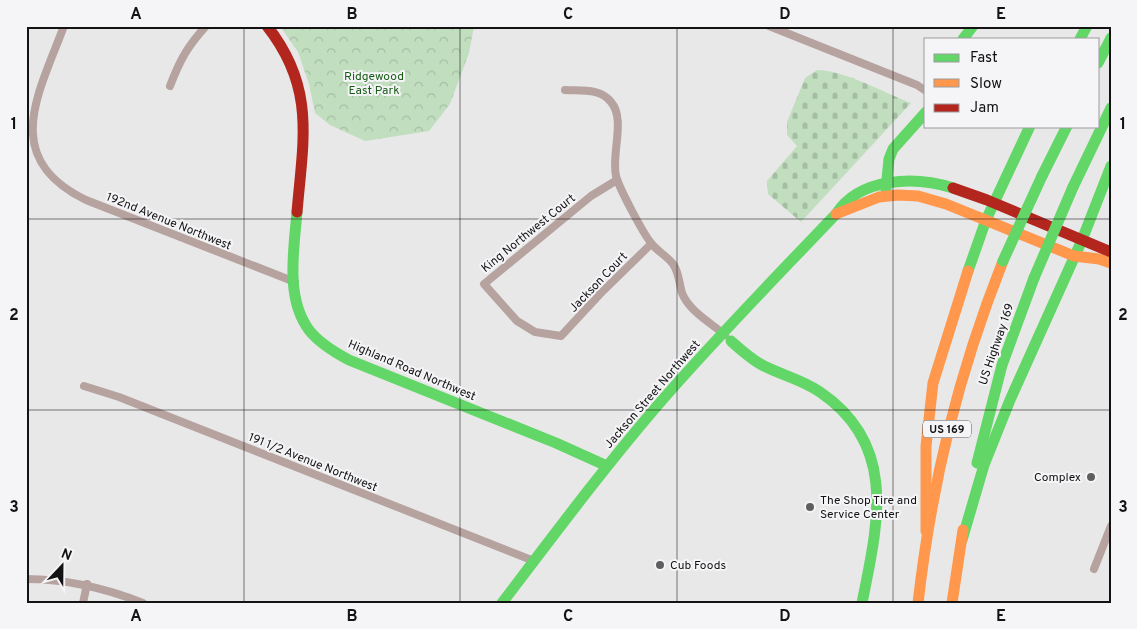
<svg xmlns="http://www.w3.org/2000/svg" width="1137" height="629" viewBox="0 0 1137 629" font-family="Overpass,sans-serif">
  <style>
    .cemetery { fill: url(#cemetery-stones) }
    .park { fill: url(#park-crowns) }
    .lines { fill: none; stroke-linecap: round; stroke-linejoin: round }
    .street { stroke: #b6a29f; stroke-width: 8 }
    .fast { stroke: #63d668; stroke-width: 11 }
    .slow { stroke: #ff974d; stroke-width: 11 }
    .jam { stroke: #b3261e; stroke-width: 11 }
    .fast-bridge { stroke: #63d668; stroke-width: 11 }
    .grid { fill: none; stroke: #131314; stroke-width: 1; stroke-opacity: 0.55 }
    .poi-dot { fill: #5e5e5f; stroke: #f5f5f8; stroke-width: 2 }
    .labels { text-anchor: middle; stroke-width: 4; stroke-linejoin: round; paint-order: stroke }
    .shield { fill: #f5f5f8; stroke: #575758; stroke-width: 1 }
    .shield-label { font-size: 11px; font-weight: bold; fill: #131314 }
    .park-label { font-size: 12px; fill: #195e18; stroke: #f5f5f8 }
    .street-label { font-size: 12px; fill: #131314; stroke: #f5f5f8 }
    .poi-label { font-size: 12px; fill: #131314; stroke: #f5f5f8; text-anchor: start }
    .neatline { fill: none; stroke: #131314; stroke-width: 2 }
    .grid-label { font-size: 16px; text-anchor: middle; font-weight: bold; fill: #131314 }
  </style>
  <defs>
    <pattern id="cemetery-stones" width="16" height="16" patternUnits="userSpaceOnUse" patternTransform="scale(1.25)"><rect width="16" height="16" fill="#c1debf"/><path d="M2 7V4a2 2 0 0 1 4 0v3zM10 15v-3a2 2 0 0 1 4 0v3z" fill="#a5bea3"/></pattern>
    <pattern id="park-crowns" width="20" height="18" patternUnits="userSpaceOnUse" patternTransform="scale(1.25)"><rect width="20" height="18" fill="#c1debf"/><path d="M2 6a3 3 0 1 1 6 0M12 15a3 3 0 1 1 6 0" fill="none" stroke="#a5bea3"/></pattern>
  </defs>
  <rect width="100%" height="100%" fill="#e8e8e9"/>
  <!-- cemetery -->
  <path class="cemetery" d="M817 70C844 70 885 93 911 103L801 222 768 194 767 181 797 146 787 135V122L805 78Z"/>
  <!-- park -->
  <path class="park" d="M280 26H474L469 53 450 104 429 131 365 141 330 125 315 113 309 84 298 52Z"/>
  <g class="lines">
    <!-- street -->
    <g class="street">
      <path d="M64 26C38 95 0 158 86 200L295 282"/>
      <path d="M769 26 917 85 926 91"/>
      <path d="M170 86C180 60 187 47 206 26"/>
      <path d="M565 90C581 91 600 88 611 102 626 119 611 154 616 176 619 188 643 233 651 243 657 251 667 256 673 264 679 272 679 283 682 293 689 311 711 323 725 335"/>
      <path d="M617 180 591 196 484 284 517 321 535 332 561 336 600 294 651 244"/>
      <path d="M84 386 119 397 534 561"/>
      <path d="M1094 569 1111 526"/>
      <path d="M26 579C67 579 105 588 143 603"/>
      <path d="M83 603 87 584"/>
    </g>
    <!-- fast -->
    <g class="fast">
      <path d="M963 39 973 26"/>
      <path d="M1080 39 1087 26"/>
      <path d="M1098 63 1111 38"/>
      <path d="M1042 176 1067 126"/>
      <path d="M1073 187 1111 108"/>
      <path d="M886 189 889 159 893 149 926 112"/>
      <path d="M297 212C294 249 285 298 309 330 319 343 334 352 349 360L556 443 607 466"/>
      <path d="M968 271 986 220 1030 126"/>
      <path d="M731 341C741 350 752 360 764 366 782 375 803 380 820 392 898 445 878 523 862 603"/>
      <path d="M977 463 1002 365 1034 278"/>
      <path d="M962 540 984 465 1010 400 1082 240 1111 166"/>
      <path d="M502 603C553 536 603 469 657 406 714 340 776 277 836 214 860 177 915 176 953 188"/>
    </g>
    <!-- slow -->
    <g class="slow">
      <path d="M836 214 879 197 898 195 918 196 946 204 1074 256 1099 259 1111 263"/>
      <path d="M926 531V446L933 383 968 271"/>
      <path d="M918 603C932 481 958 375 1003 261"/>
      <path d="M952 603 963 530"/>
    </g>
    <!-- jam -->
    <g class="jam">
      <path d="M267 26C316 88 303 140 297 212"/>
      <path d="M953 188 987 200 1111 252"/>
    </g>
    <!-- fast-bridge -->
    <g class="fast-bridge">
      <path d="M1003 261 1042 176"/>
      <path d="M1034 278 1073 187"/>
    </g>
  </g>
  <!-- grid -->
  <path class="grid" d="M244 26V603M460 26V603M677 26V603M893 26V603M26 219H1111M26 410H1111"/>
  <!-- markers -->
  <g class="poi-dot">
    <circle cx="1091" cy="477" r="5"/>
    <circle cx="810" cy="507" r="5"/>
    <circle cx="660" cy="565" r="5"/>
  </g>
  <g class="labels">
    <!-- shield labels -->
    <rect class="shield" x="923" y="420.5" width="48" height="17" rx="4"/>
    <g class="shield-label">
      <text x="947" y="433">US 169</text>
    </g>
    <!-- park labels -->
    <g class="park-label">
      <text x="374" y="80">Ridgewood<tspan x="374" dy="14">East Park</tspan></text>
    </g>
    <!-- street labels -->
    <g class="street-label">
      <text transform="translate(169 221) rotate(22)" y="4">192nd Avenue Northwest</text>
      <text transform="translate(528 233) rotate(-39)" y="4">King Northwest Court</text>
      <text transform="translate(598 282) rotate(-46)" y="4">Jackson Court</text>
      <text transform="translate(996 344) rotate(-71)" y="4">US Highway 169</text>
      <text transform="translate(412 370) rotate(23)" y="4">Highland Road Northwest</text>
      <text transform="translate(652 394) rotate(-49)" y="4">Jackson Street Northwest</text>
      <text transform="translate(313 462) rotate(22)" y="4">191 1/2 Avenue Northwest</text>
    </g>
    <!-- poi labels -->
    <g class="poi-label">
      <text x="1081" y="481" text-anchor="end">Complex</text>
      <text x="820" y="504">The Shop Tire and<tspan x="820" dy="14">Service Center</tspan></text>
      <text x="670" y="569">Cub Foods</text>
    </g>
  </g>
  <!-- border -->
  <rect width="1137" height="629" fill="none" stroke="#f5f5f8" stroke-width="55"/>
  <!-- legend -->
  <rect x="924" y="38" width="175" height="90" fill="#f5f5f8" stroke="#9b9b9d"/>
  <rect x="934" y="54" width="25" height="8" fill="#63d668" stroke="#9b9b9d"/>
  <text x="970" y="62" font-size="15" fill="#131314">Fast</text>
  <rect x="934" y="79" width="25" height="8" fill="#ff974d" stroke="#9b9b9d"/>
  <text x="970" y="88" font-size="15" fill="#131314">Slow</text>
  <rect x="934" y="104" width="25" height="8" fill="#b3261e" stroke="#9b9b9d"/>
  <text x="970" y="112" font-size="15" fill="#131314">Jam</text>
  <!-- north arrow -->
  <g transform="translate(62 566) rotate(22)" stroke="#f5f5f8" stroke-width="4" paint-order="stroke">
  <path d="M0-4L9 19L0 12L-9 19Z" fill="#131314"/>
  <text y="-8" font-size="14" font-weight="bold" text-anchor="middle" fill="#131314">N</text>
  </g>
  <rect x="28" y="28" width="1082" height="574" class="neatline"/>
  <g class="grid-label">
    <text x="136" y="19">A</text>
    <text x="352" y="19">B</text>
    <text x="568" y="19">C</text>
    <text x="785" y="19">D</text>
    <text x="1001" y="19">E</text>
    <text x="14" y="129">1</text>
    <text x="1123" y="129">1</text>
    <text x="14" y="320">2</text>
    <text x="1123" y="320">2</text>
    <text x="14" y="512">3</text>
    <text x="1123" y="512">3</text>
    <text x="136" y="621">A</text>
    <text x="352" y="621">B</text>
    <text x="568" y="621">C</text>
    <text x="785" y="621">D</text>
    <text x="1001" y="621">E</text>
  </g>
</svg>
